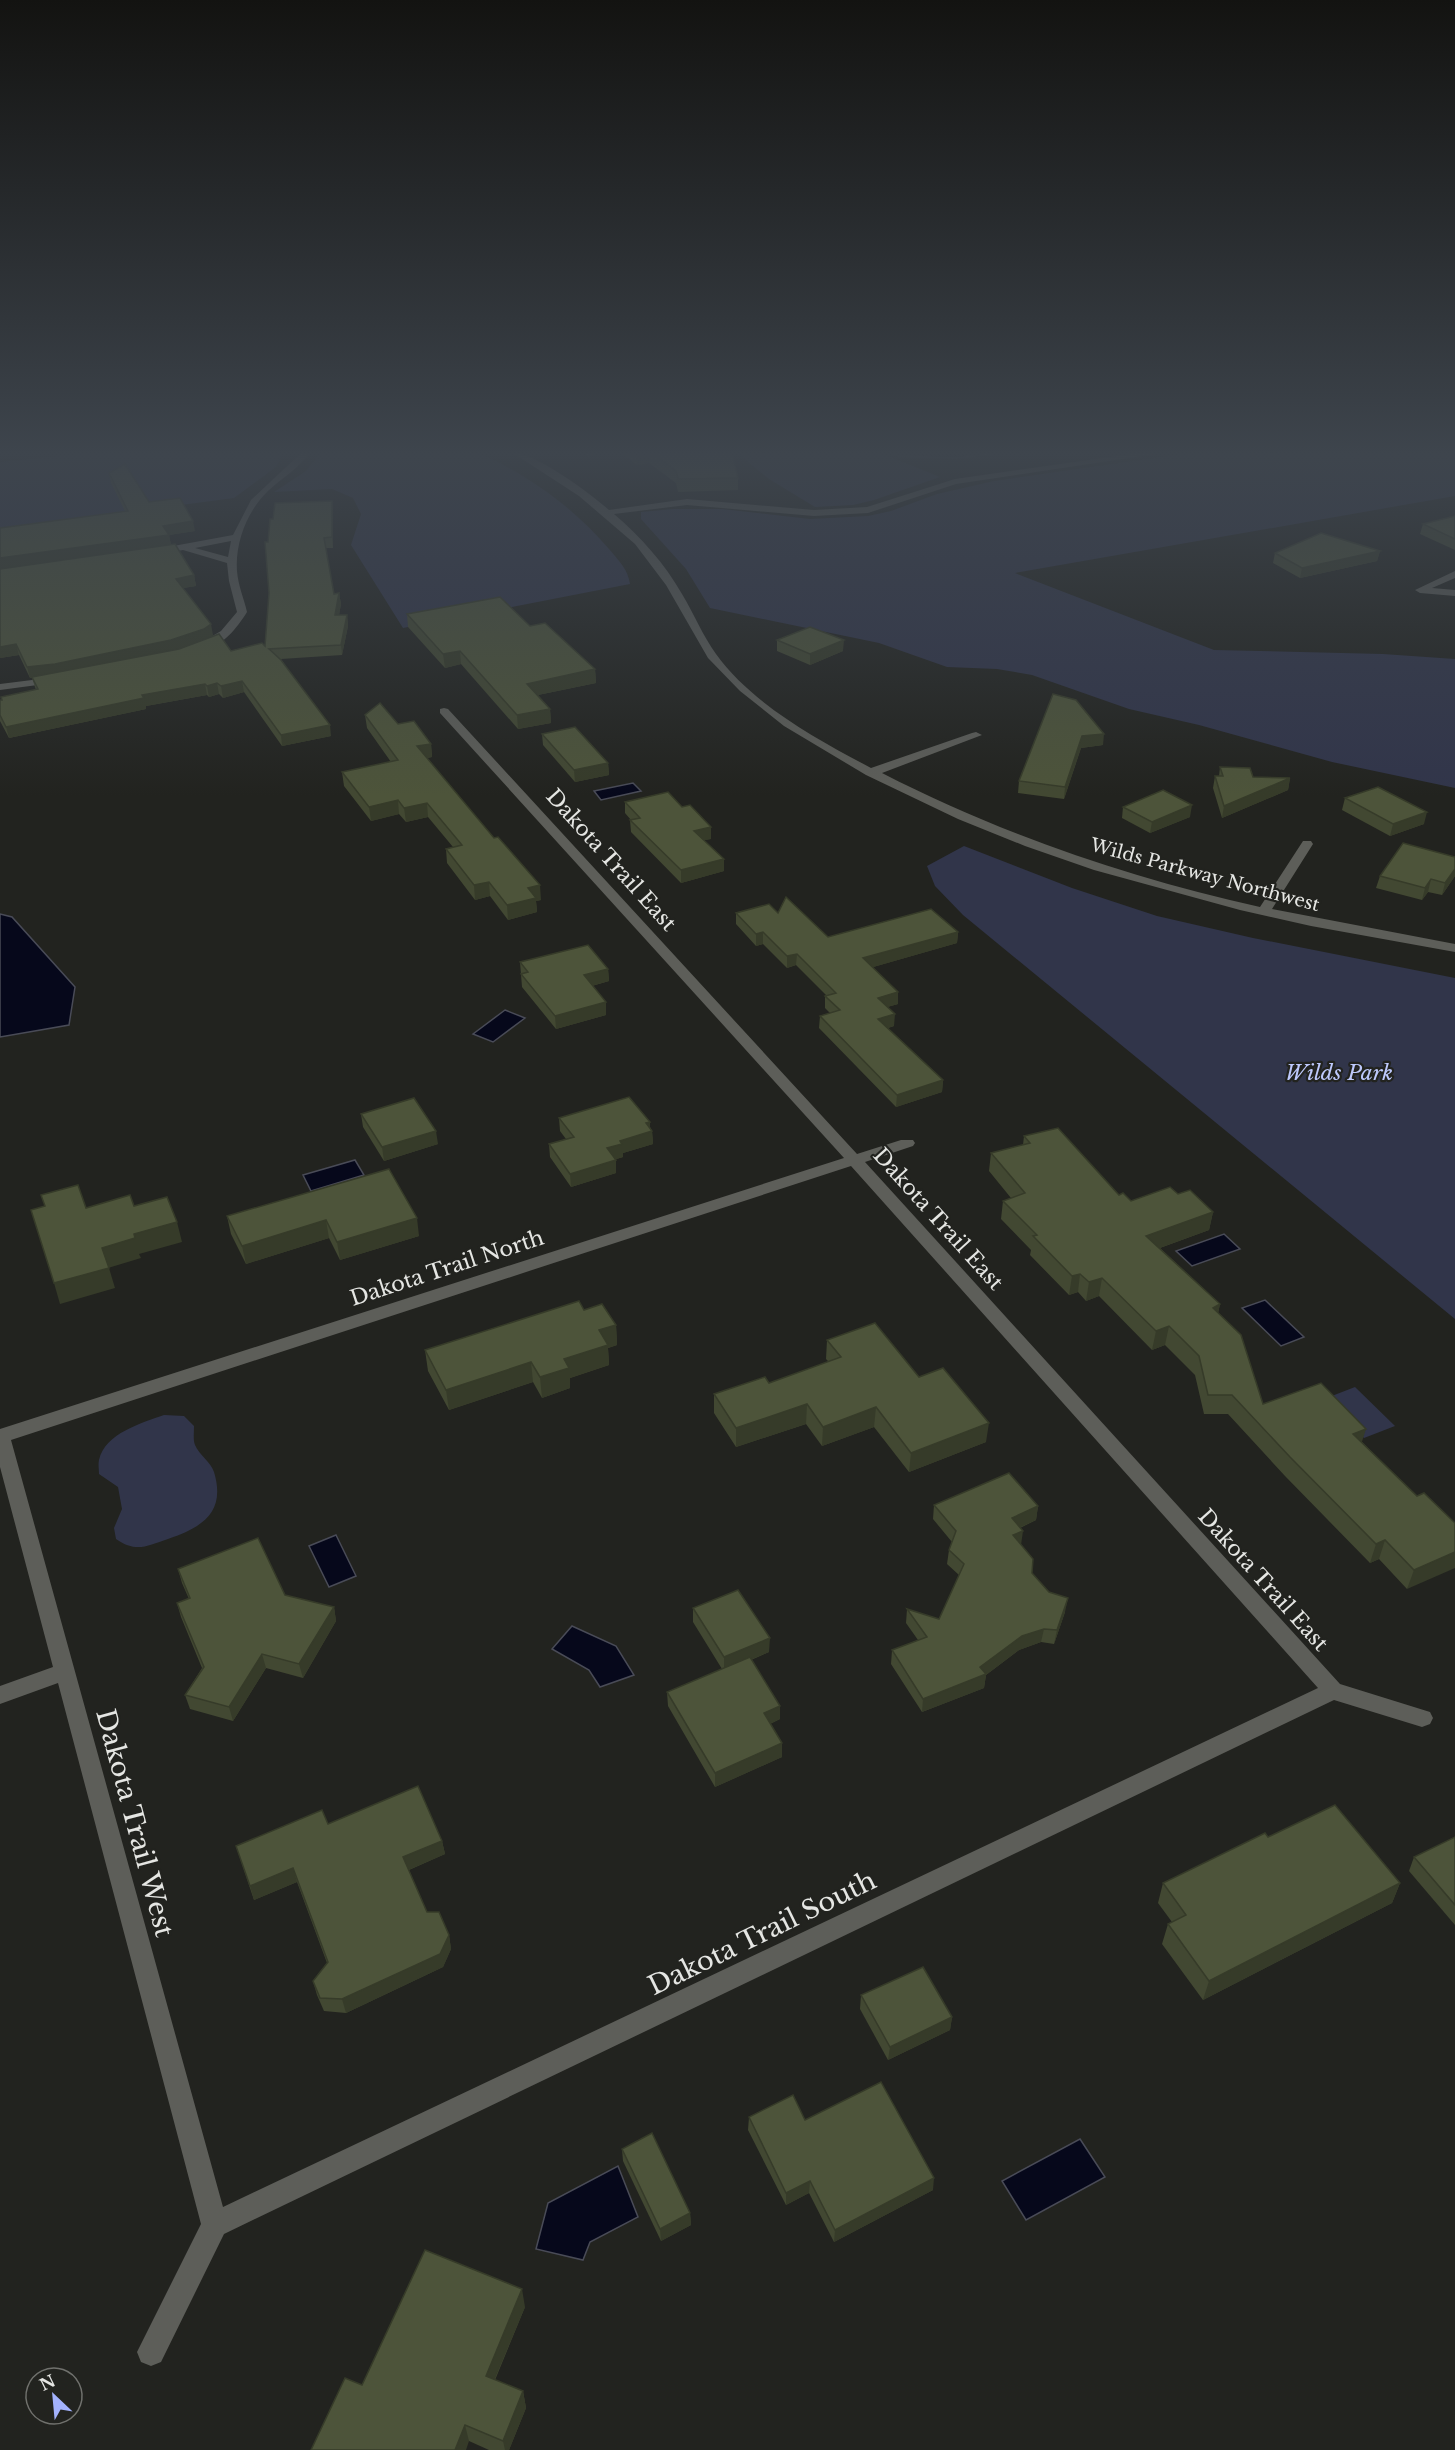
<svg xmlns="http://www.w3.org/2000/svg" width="1455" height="2450" viewBox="0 0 1455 2450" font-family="'Libre Baskerville',serif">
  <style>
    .green { fill: #31354a }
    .water { fill: #06081b; stroke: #494b57; stroke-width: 1.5 }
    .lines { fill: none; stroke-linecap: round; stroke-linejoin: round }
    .minor { fill: #5d5e59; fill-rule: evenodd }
    .wall { fill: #424832 }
    .shaded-wall { fill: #363b29 }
    .building { fill: #4d543a; stroke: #363b29; stroke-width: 1.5 }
    .labels { text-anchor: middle; stroke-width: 4.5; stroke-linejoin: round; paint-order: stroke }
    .far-street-label { font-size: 18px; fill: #e5e6e3; stroke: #22231f }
    .street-label { font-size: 21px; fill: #e5e6e3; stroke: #22231f }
    .park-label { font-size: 21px; font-style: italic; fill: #bec9fc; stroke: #22231f }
    .near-street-label { font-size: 26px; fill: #e5e6e3; stroke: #22231f }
  </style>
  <rect width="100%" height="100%" fill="#22231f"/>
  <!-- green -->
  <g class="green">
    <path d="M87 453H283L276 467 234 498 0 529V462Z"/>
    <path d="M320 453H478C528 474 574 508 609 549 619 561 628 569 630 584L403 628 351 545 361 514 353 498 332 489 274 492 306 471Z"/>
    <path d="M737 453H881L940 477 874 500 853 505 815 507 769 479Z"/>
    <path d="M1189 453H1455V496L1015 573 1214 650 1383 654 1455 659V788L1332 762 1199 725 1129 709 1032 675 997 669 947 667 879 643 710 608 686 569 641 519V512L673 509H722L810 519 868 516 891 511 937 494 994 481Z"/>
    <path d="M964 846 1072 888 1157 916 1253 938 1455 978V1319L963 915 935 886 927 866Z"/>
    <path d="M1355 1387 1395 1426 1364 1438 1324 1399Z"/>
    <path d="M164 1415 184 1416 194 1426C194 1432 193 1440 195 1445 199 1455 211 1462 214 1472 226 1512 203 1527 168 1539 147 1546 136 1553 116 1539L114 1528 122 1509 118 1487 99 1474C99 1470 98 1464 99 1460 105 1433 142 1423 164 1415Z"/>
  </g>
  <!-- water -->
  <g class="water">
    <path d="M890 453H997L956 458 898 456Z"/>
    <path d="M633 783 641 791 601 800 594 791Z"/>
    <path d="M0 914 12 917 75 987 69 1025 0 1037Z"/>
    <path d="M505 1010 525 1018 493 1042 473 1034Z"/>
    <path d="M355 1160 364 1175 311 1191 303 1175Z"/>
    <path d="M1224 1234 1240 1249 1192 1266 1176 1251Z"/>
    <path d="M1265 1300 1304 1337 1281 1346 1242 1308Z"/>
    <path d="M336 1535 356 1576 329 1587 309 1546Z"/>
    <path d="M572 1626 616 1646 634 1675 600 1687 589 1670 552 1649Z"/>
    <path d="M1080 2139 1105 2177 1026 2220 1002 2181Z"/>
    <path d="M618 2166 638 2217 590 2242 583 2260 536 2249 548 2203Z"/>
  </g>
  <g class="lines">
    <!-- minor -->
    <g class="minor">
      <path d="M301 453H309C298 469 282 478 268 491 247 511 235 543 237 571 238 585 244 599 247 612 237 628 219 652 197 649V645L221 631 237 612 229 581 227 563 183 550 157 555 152 552 157 549 233 535 251 500ZM231 541 228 557 195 548Z"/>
      <path d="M513 453C536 453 590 493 609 510L687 499 814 510 867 507 955 479 1138 453H1162L956 484 868 513 814 516 687 505 614 514C641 537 665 564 682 594 694 614 703 636 716 654 753 705 817 739 871 768L972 733 976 732 982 735 882 773C1001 834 1129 878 1260 907L1303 841H1311L1313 844 1272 909 1455 944V952L1311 926 1240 910 1094 870 1025 846 958 819 866 775 784 726 740 691 708 658 666 585 635 544 579 496Z"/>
      <path d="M584 453H593V454L589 457Z"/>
      <path d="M1455 571V578L1432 588 1455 590V596L1420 593 1415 590Z"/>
      <path d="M56 677 61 680 60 682 0 690V684Z"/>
      <path d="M444 708 448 709 857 1154 901 1140H913L915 1143 913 1146 865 1162 1340 1684 1430 1712 1433 1718 1430 1724 1422 1727 1334 1700 224 2234 161 2362 151 2366 141 2362 137 2352 201 2224 58 1683 0 1704V1686L53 1667 0 1467V1429L844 1158 440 713V709ZM851 1166 1318 1688 223 2207 11 1440Z"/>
    </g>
  </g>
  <!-- wall -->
  <g class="wall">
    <path d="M621 453H732L738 478V490L678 492 676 483 649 463 637 465Z"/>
    <path d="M109 473 149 502 195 531 169 535 171 545 194 575 196 586 183 588 213 635 209 638 231 651 265 646 269 593 268 542 273 519 332 501 333 511V548H325L334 594 339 593 341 604 339 615H347L348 626 342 655 281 659 331 736 282 746 244 692 223 698 219 694 209 697 207 695 146 706V709L9 738 0 721V700H2L1 697 36 690 32 678H30L19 655 0 658 125 511 111 483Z"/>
    <path d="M1455 516V550L1420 534 1423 524Z"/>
    <path d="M1380 551 1377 561 1300 578 1273 563 1275 553Z"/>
    <path d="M407 614 530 626 595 669 596 683 538 695 550 709 551 723 518 729 461 664 445 668 408 627Z"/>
    <path d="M777 640 843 651 810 665 777 651Z"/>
    <path d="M1053 694 1103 745 1081 748 1064 799 1018 793 1019 781Z"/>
    <path d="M365 715 398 724 431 744 432 757 427 758 541 900 536 901 537 912 508 920 490 896 475 900 447 863 446 849 453 847 428 817 406 822 399 814 371 821 344 786 342 772 391 762 367 728Z"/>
    <path d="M542 734 608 763 609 775 575 782 543 745Z"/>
    <path d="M1220 767 1253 777 1290 778 1288 790 1222 818 1213 788 1215 776H1219Z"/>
    <path d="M1345 798 1424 824 1390 836 1342 810Z"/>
    <path d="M625 802 711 839 704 840 724 871 681 883 631 832 630 820H631L625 813Z"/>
    <path d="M1123 807 1190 817 1150 833 1122 818Z"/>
    <path d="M1455 857V876L1442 895 1428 892 1422 900 1376 888 1380 876Z"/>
    <path d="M736 913H778L828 937 958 932 957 943 873 967 898 1004 887 1007 894 1026 888 1028 943 1080 942 1092 896 1107 819 1028 820 1016 830 1013 825 1008V996L826 995 796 965 787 968 763 944 756 946 736 924Z"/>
    <path d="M520 962 608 969 609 981 592 986 606 1015 556 1029 522 987Z"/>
    <path d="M361 1114 438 1144 384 1161 363 1127Z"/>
    <path d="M559 1118 650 1127 652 1131 653 1144 623 1153V1157L616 1159V1173L571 1187 550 1157 549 1144 566 1139 560 1131Z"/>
    <path d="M1024 1136 1119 1195 1131 1201 1178 1194 1213 1212 1209 1230 1160 1248 1220 1304 1218 1313 1263 1404 1362 1442 1417 1496 1455 1523 1407 1589 1379 1559 1370 1563 1285 1476 1228 1414H1204L1195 1375 1165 1345 1152 1350 1099 1296 1086 1301 1078 1292 1069 1295 1030 1255 1031 1250 1001 1219 1003 1201 1011 1198 989 1171 991 1153 1023 1145Z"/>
    <path d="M389 1169 419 1236 340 1260 329 1238 246 1264 231 1234 227 1216Z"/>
    <path d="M584 1310 616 1325 617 1345 608 1348 609 1365 570 1378V1388L542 1398 533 1382 449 1410 428 1371 425 1350Z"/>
    <path d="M827 1340 919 1377 986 1442 909 1472 874 1427 822 1446 806 1424 736 1447 714 1413V1394L769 1383 829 1362 826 1359Z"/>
    <path d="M934 1505 1038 1506 1036 1520 1020 1528 1021 1544 1032 1573 1065 1612 1054 1644 1041 1642 1019 1650 986 1675 984 1688 922 1712 891 1664 892 1650 918 1640 906 1623 907 1609 939 1619 959 1575 947 1564 949 1550 952 1542 933 1519Z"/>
    <path d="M178 1569 334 1607 336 1621 303 1678 266 1668 233 1721 190 1709 185 1695 202 1668 181 1617 177 1603 189 1599 182 1583Z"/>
    <path d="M693 1608 769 1652 751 1660 780 1706V1719L770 1724 782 1757 715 1787 668 1706 667 1692 722 1669 693 1622Z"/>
    <path d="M328 1824 442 1841 445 1854 409 1870 427 1912 449 1935 451 1949 443 1967 346 2013 324 2011 317 1995 313 1981 327 1963 297 1882 254 1900 236 1846Z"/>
    <path d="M1268 1837 1400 1883 1392 1903 1203 2000 1162 1944 1168 1924 1172 1922 1158 1903 1163 1883Z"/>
    <path d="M1455 1837V1925L1409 1871 1414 1857Z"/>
    <path d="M861 1995 952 2017 950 2030 888 2060 860 2009Z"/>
    <path d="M749 2117 805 2120 933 2190 834 2242 809 2193 786 2205 748 2130Z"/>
    <path d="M622 2149 690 2213 691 2225 661 2241 623 2161Z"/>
    <path d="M525 2307 495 2380 523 2391 526 2408 509 2450H489L469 2441 362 2385Z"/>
  </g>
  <!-- shaded-wall -->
  <g class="shaded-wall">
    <path d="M636 453H649V463L637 465Z"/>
    <path d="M332 501 333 511V548L332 537Z"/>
    <path d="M193 521 195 531 169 535 171 545 0 569V558L163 526Z"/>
    <path d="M1380 551 1377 561 1300 578 1302 568Z"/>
    <path d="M194 575 196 586 178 589 176 579Z"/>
    <path d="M339 593 341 604 337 626 335 615Z"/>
    <path d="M347 615 348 626 342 655 341 645Z"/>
    <path d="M211 624 213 635 206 640 173 651 58 675 30 678 27 667Z"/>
    <path d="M844 640 843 651 810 665V654Z"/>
    <path d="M16 644 19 655 0 658V647Z"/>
    <path d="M460 651 461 664 445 668 443 654Z"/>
    <path d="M595 669 596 683 528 697 527 684Z"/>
    <path d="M242 681 244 692 223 698 221 686Z"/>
    <path d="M217 683 219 694 209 697 207 686Z"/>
    <path d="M205 684 207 695 146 706V709L9 738 6 727 142 695Z"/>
    <path d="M550 709 551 723 518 729 517 715Z"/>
    <path d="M330 725 331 736 282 746 281 735Z"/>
    <path d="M1104 734 1103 745 1081 748 1064 799 1065 787 1082 736Z"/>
    <path d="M431 744 432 757 419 760 417 746Z"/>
    <path d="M608 763 609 775 575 782 574 770Z"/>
    <path d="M1290 778 1288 790 1222 818 1224 806Z"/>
    <path d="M398 800 399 814 371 821 369 807Z"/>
    <path d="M427 803 428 817 406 822 404 808Z"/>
    <path d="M1192 805 1190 817 1150 833 1152 822Z"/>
    <path d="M1427 812 1424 824 1390 836 1393 824Z"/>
    <path d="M711 827V839L694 842V831Z"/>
    <path d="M724 859V871L681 883V870Z"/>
    <path d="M1455 869V876L1442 895 1445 883Z"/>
    <path d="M1431 879 1428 892 1422 900 1425 888Z"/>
    <path d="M489 882 490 896 475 900 474 885Z"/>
    <path d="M540 885 541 900 536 901 537 912 508 920 507 905 528 888Z"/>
    <path d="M763 932V944L756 946V934Z"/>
    <path d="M958 932 957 943 863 970V958Z"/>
    <path d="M797 954 796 965 787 968V956Z"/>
    <path d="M608 969 609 981 584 988V975Z"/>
    <path d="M898 992V1004L877 1010 878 998Z"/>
    <path d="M606 1002V1015L556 1029 555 1016Z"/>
    <path d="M895 1014 894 1026 878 1031V1019Z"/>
    <path d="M943 1080 942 1092 896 1107 897 1095Z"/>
    <path d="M650 1122V1132L652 1131 653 1144 623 1153V1157L608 1162 607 1148 646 1123Z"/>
    <path d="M436 1131 438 1144 384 1161 382 1147Z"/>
    <path d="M616 1160V1173L571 1187 570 1174Z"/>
    <path d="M1213 1212 1209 1230 1143 1254 1146 1236Z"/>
    <path d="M417 1218 419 1236 340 1260 337 1242Z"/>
    <path d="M326 1220 329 1238 246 1264 242 1246Z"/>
    <path d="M177 1222 182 1242 139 1254 141 1258 108 1268 102 1248 134 1234Z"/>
    <path d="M109 1268 115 1288 60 1304 54 1283Z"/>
    <path d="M1080 1274 1078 1292 1069 1295 1072 1276Z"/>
    <path d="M1102 1278 1099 1296 1086 1301 1089 1282Z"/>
    <path d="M1220 1304 1216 1323 1213 1308Z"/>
    <path d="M616 1325 617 1345 608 1348 609 1365 570 1378V1388L542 1398 540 1377 599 1330Z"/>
    <path d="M1169 1326 1165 1345 1152 1350 1156 1331Z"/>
    <path d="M531 1362 533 1382 449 1410 446 1390Z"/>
    <path d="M807 1404 806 1424 736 1447V1428Z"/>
    <path d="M876 1407 874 1427 822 1446 823 1427Z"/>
    <path d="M989 1423 986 1442 909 1472 911 1453Z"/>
    <path d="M1366 1429 1360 1448 1353 1434Z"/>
    <path d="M1038 1506 1036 1520 1010 1532 1012 1518Z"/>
    <path d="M1023 1531 1021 1545 1013 1535Z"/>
    <path d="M1385 1540 1379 1559 1370 1563 1376 1544Z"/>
    <path d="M1455 1552V1568L1407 1589 1414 1570Z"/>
    <path d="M1068 1598 1065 1612 1054 1644 1057 1630Z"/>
    <path d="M334 1607 336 1621 303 1678 299 1664Z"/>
    <path d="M1044 1629 1041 1642 1019 1650 986 1675 984 1688 922 1712 923 1699 980 1667 1022 1636Z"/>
    <path d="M770 1638 769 1652 724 1671V1657Z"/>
    <path d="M262 1654 266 1668 233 1721 229 1707Z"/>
    <path d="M780 1706V1719L763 1727 764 1713Z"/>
    <path d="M782 1743V1757L715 1787V1773Z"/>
    <path d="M442 1841 445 1854 406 1871 403 1857Z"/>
    <path d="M293 1868 297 1882 254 1900 250 1886Z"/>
    <path d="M1400 1883 1392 1903 1203 2000 1209 1981Z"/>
    <path d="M449 1935 451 1949 443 1967 346 2013 342 1999Z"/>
    <path d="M952 2017 950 2030 888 2060 890 2047Z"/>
    <path d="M934 2178 933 2190 834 2242 835 2230Z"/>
    <path d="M810 2181 809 2193 786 2205V2193Z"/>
    <path d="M690 2213 691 2225 661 2241 660 2229Z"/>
    <path d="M522 2289 525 2307 489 2393 486 2376Z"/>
    <path d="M523 2391 526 2408 509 2450H505L503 2441Z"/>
    <path d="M465 2425 469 2441 466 2450H455Z"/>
  </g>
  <!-- building -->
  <g class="building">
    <path d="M652 453H732L738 478 678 479 676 471Z"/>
    <path d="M125 464 149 502 180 498 193 521 163 526 169 535 0 558V528L128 511 109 473Z"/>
    <path d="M332 501V537L324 538 334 594 339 593 335 615H347L341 645 269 649 281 660 330 725 281 735 242 681 221 686 217 683 207 686 205 684 142 695 144 698 6 727 0 715V700H2L1 697 38 689 32 677 179 649 219 634 231 651 262 643 265 646 269 593 265 542H268L270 519H273L275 503Z"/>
    <path d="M1455 516V539L1423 524Z"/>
    <path d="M1321 533 1380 551 1302 568 1275 553Z"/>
    <path d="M175 544 194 575 176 579 211 624 204 629 171 640 55 664 27 667 16 644 0 647V569Z"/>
    <path d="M500 597 530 626 545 623 595 669 527 684 550 709 517 715 460 651 443 654 407 614Z"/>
    <path d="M810 627 844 640 810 654 777 640Z"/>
    <path d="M1053 694 1076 700 1104 734 1082 736 1065 787 1019 781Z"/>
    <path d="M380 703 398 724 414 721 431 744 417 746 494 838 498 837 540 885 528 888 536 898 507 905 489 882 474 885 446 849 462 845 427 803 404 808 398 800 369 807 342 772 398 760 365 715Z"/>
    <path d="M575 727 608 763 574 770 542 734Z"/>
    <path d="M1220 767 1250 768 1253 777 1290 778 1224 806 1215 776H1223Z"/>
    <path d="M1378 787 1427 812 1393 824 1345 798Z"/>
    <path d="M1163 790 1192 805 1152 822 1123 807Z"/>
    <path d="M668 792 682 807 690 805 711 827 694 831 724 859 681 870 630 820 640 818 625 802Z"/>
    <path d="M1403 843 1455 857V869L1445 883 1431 879 1425 888 1380 876Z"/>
    <path d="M786 897 828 937 931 909 958 932 863 958 898 992 878 998 895 1014 878 1019 943 1080 897 1095 820 1016 840 1010 825 996 836 993 797 954 787 956 763 932 756 934 736 913 769 904 778 913Z"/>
    <path d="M588 945 608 969 584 975 606 1002 555 1016 521 974 528 972 520 962Z"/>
    <path d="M629 1097 650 1122 646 1123 652 1131 620 1141 622 1144 607 1148 616 1160 570 1174 549 1144 574 1137 559 1118Z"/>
    <path d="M414 1098 436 1131 382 1147 361 1114Z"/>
    <path d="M1058 1128 1119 1195 1123 1193 1131 1201 1170 1187 1178 1194 1190 1190 1213 1212 1146 1236 1220 1304 1213 1308 1241 1335 1263 1404 1321 1383 1366 1429 1353 1434 1417 1496 1424 1493 1455 1523V1552L1414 1570 1385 1540 1376 1544 1290 1457 1232 1395H1208L1199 1356 1169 1326 1156 1331 1102 1278 1089 1282 1080 1274 1072 1276 1033 1236 1037 1235 1003 1201 1025 1193 991 1153 1030 1143 1024 1136Z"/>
    <path d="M389 1169 417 1218 337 1242 326 1220 242 1246 227 1216Z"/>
    <path d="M78 1185 86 1208 130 1195 134 1206 167 1197 177 1222 134 1234 135 1238 102 1248 109 1268 54 1283 31 1210 45 1206 41 1195Z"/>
    <path d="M579 1301 584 1310 602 1304 616 1325 599 1330 608 1345 564 1359 569 1368 540 1377 531 1362 446 1390 425 1350Z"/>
    <path d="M875 1323 919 1377 943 1368 989 1423 911 1453 876 1407 823 1427 807 1404 736 1428 714 1394 765 1377 769 1383 841 1357 827 1340Z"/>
    <path d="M1009 1473 1038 1506 1012 1518 1023 1531 1013 1535 1033 1559 1032 1573 1049 1592 1068 1598 1057 1630 1044 1629 1022 1636 980 1667 986 1674 923 1699 892 1650 927 1637 907 1609 939 1619 964 1564 949 1550 956 1531 934 1505Z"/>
    <path d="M258 1538 285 1595 334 1607 299 1664 262 1654 229 1707 185 1695 204 1667 177 1603 190 1598 178 1569Z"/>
    <path d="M738 1590 770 1638 724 1657 693 1608Z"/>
    <path d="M750 1657 780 1706 764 1713 782 1743 715 1773 667 1692Z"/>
    <path d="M418 1786 442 1841 403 1857 427 1912H439L449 1935 440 1954 342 1999 320 1998 313 1981 328 1962 293 1868 250 1886 236 1846 322 1810 328 1824Z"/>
    <path d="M1335 1805 1400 1883 1209 1981 1168 1924 1186 1915 1163 1883 1265 1833 1268 1837Z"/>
    <path d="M1455 1837V1905L1414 1857Z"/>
    <path d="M923 1967 952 2017 890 2047 861 1995Z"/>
    <path d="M881 2082 934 2178 835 2230 810 2181 786 2193 749 2117 793 2095 805 2120Z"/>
    <path d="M652 2133 690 2213 660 2229 622 2149Z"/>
    <path d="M425 2250 522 2289 486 2376 523 2391 503 2441 465 2425 455 2450H311L345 2378 362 2385Z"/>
  </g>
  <!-- sky -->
  <linearGradient id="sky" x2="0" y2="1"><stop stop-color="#131311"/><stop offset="0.57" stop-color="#3e454d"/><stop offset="1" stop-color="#3e454d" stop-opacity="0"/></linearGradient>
  <rect width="1455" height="796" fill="url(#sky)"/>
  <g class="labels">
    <!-- far-street labels -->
    <g class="far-street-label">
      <text transform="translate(1205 875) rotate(15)" y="6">Wilds Parkway Northwest</text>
    </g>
    <!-- street labels -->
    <g class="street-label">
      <text transform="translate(611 860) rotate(48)" y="7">Dakota Trail East</text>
      <text transform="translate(938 1219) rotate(48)" y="7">Dakota Trail East</text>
      <text transform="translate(447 1268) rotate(-18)" y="7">Dakota Trail North</text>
      <text transform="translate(1263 1580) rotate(48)" y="7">Dakota Trail East</text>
    </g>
    <!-- park labels -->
    <g class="park-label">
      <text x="1339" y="1080">Wilds Park</text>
    </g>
    <!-- near-street labels -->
    <g class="near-street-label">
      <text transform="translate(135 1823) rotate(75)" y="9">Dakota Trail West</text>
      <text transform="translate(762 1933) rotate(-26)" y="9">Dakota Trail South</text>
    </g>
  </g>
  <!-- north arrow -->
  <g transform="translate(54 2396) rotate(334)"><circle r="28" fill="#22231f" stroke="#70716d" stroke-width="1.5"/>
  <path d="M0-4.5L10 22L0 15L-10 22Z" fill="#a3b2fd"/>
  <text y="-9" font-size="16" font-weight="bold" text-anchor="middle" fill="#e5e6e3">N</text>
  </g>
</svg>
